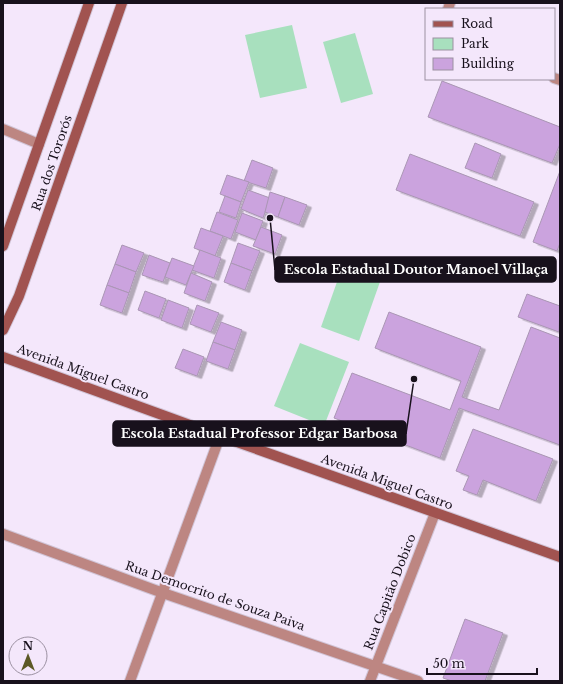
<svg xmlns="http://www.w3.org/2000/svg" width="563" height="684" viewBox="0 0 563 684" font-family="'Libre Baskerville',serif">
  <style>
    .green { fill: #a8e0be }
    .building { fill: #cba3de; stroke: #aa96b4; filter: url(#shadow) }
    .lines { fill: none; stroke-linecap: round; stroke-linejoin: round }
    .street-casing { stroke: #d1c5d7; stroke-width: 12 }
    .secondary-casing { stroke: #d1c5d7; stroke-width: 12 }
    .street { stroke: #bd8682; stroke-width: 10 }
    .secondary { stroke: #a15350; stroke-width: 10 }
    .labels { text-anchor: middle; stroke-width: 4; stroke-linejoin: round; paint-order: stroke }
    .street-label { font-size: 12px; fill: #18111c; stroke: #f4e7fb }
    .leader { fill: none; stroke: #18111c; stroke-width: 1.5 }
    .callout-dot { fill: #18111c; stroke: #f4e7fb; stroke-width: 1.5 }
    .callout { fill: #18111c; stroke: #18111c; stroke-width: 1.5 }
    .callout-label { font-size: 13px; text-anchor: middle; font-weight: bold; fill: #fff }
  </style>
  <defs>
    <filter id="shadow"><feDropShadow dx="4.5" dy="2.5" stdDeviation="0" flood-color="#0004"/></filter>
  </defs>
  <rect width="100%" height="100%" fill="#f4e7fb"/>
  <!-- green -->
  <g class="green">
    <path d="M292 25 307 88 260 98 245 35Z"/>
    <path d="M355 33 373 94 341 103 323 42Z"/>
    <path d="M343 265 381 279 359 341 321 327Z"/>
    <path d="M300 343 349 362 324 426 274 406Z"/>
  </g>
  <!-- building -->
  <g class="building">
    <path d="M442 81 560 127V144L552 163 428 117Z"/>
    <path d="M475 143 501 154 492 178 465 168Z"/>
    <path d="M410 154 534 202 520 236 396 190Z"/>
    <path d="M252 160 273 168 266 188 244 181Z"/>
    <path d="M560 171V243L557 251 533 242Z"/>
    <path d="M227 175 249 182 241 202 220 194Z"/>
    <path d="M248 190 270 198 263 218 241 209Z"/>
    <path d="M270 192 285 197 278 217 265 212Z"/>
    <path d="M225 196 241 202 236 218 219 212Z"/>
    <path d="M285 197 307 205 299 225 278 217Z"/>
    <path d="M217 212 238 220 231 239 210 231Z"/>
    <path d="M242 213 263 221 256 240 235 232Z"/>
    <path d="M261 227 282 235 275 254 253 246Z"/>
    <path d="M201 228 223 236 215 256 194 248Z"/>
    <path d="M238 243 260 251 252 271 231 263Z"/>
    <path d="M122 245 144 253 136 272 115 264Z"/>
    <path d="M200 250 221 258 214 278 192 270Z"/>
    <path d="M149 255 170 263 163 282 142 275Z"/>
    <path d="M172 258 194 266 186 285 165 277Z"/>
    <path d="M231 263 252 271 245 290 224 282Z"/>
    <path d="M115 264 136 272 129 293 107 285Z"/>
    <path d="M191 273 212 282 205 301 184 293Z"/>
    <path d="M107 285 129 293 122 313 100 305Z"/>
    <path d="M145 291 166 299 159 318 138 310Z"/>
    <path d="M527 294 560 306 559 332 518 317Z"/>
    <path d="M168 300 189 308 182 328 161 320Z"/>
    <path d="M197 305 219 313 211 332 190 324Z"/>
    <path d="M389 312 481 347 462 397 499 410 531 327 560 338V445L459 408 440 458 334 418 352 373 450 410 461 381 375 348Z"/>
    <path d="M221 322 242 330 235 350 213 342Z"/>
    <path d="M213 342 235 350 228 369 206 361Z"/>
    <path d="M183 349 204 357 197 376 175 368Z"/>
    <path d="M473 429 553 459 536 501 483 480 477 495 463 490 469 476 456 471Z"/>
    <path d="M465 619 503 633 485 681H452L443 678Z"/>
  </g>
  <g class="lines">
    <!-- street casing -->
    <g class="street-casing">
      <g id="street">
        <path d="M448 9 450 3"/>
        <path d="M554 78 560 80"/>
        <path d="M3 129 39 144"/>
        <path d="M3 534 163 593 418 681"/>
        <path d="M130 681 220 436"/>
        <path d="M370 681 435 513"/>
      </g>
    </g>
    <!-- secondary casing -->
    <g class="secondary-casing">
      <g id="secondary">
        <path d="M3 246 89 3"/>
        <path d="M3 330 19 296 122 3"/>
        <path d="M3 357 220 436 560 557"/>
      </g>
    </g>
    <!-- street -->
    <use href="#street" class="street"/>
    <!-- secondary -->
    <use href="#secondary" class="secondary"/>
  </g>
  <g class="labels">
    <!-- street labels -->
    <g class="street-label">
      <text transform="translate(52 163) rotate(-71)" y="4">Rua dos Tororós</text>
      <text transform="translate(83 372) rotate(20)" y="4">Avenida Miguel Castro</text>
      <text transform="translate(387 482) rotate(20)" y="4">Avenida Miguel Castro</text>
      <text transform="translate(390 592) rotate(-69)" y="4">Rua Capitão Dobico</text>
      <text transform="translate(215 596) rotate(19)" y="4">Rua Democrito de Souza Paiva</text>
    </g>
  </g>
  <!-- callouts -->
  <path class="leader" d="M270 218L275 270M414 379L406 434"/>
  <g class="callout-dot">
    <circle cx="270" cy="218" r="4"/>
    <circle cx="414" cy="379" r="4"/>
  </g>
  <g class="callout">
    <rect x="275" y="257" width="281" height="25" rx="4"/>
    <rect x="113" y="421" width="293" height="25" rx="4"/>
  </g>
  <g class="callout-label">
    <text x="416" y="274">Escola Estadual Doutor Manoel Villaça</text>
    <text x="259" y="438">Escola Estadual Professor Edgar Barbosa</text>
  </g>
  <!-- border -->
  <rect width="563" height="684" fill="none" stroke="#18111c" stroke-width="8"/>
  <!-- legend -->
  <rect x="425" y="8" width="130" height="72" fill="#f4e7fb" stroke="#9c91a2"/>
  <rect x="433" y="21" width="20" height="6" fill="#a15350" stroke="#9c91a2"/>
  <text x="461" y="28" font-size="12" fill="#18111c">Road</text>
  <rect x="433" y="38" width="20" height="12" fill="#a8e0be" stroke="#9c91a2"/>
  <text x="461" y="48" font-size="12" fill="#18111c">Park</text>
  <rect x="433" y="58" width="20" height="12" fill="#cba3de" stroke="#9c91a2"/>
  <text x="461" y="68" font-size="12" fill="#18111c">Building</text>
  <!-- north arrow -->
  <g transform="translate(28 656)"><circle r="19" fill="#f4e7fb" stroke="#9c91a2"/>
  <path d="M0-3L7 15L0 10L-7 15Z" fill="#5d5926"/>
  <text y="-6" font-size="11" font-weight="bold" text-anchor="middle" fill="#18111c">N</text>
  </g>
  <!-- scale -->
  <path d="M427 668v6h110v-6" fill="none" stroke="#18111c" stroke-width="2"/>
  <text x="433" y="668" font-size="12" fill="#18111c" stroke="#f4e7fb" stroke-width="3" paint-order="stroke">50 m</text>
</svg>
